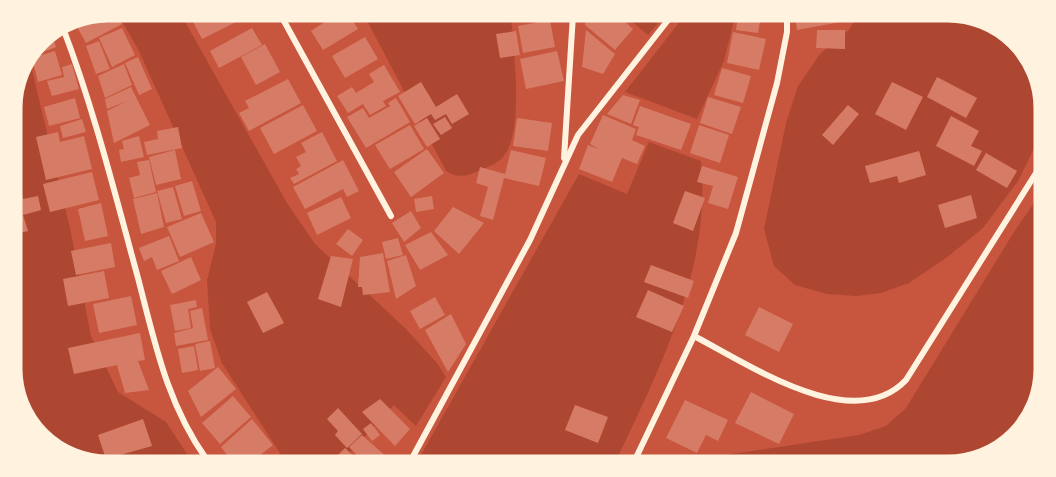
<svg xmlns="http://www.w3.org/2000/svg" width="1056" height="477" viewBox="0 0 1056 477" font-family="Signika,sans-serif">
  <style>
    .green { fill: #ae4732 }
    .building { fill: #d67c66 }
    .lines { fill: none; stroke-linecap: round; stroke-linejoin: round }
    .minor { stroke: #fff3e0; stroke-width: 6 }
    .rim { fill: none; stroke: #fff3e0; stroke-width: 3 }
  </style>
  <rect width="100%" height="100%" fill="#c8553d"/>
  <!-- green -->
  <g class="green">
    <path d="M116 11H179L287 203 315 244 405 328 437 363 446 377 416 426 394 405 342 461H285L222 363 210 329 207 280 216 244V222L138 49Z"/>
    <path d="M363 13 511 14C513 45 526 137 501 159 496 164 487 167 481 170 468 176 458 179 446 171Z"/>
    <path d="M624 15H665L648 35Z"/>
    <path d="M685 15 735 16 724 61 697 119 625 92Z"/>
    <path d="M857 17 986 18 1025 48 1045 95 1044 128 1018 181 983 228 946 258 909 283 881 293 856 296 827 294 795 285 774 266 764 229 786 123 798 86 820 54 848 31Z"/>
    <path d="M30 62 70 228 91 336 118 392 166 422 191 460 70 459 31 429 12 388 11 101Z"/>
    <path d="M649 142 701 161C712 267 659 370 615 463L417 462 579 174 627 194Z"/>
    <path d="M1043 190 1038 407 1002 450 954 466 664 464 859 435 886 426 906 408 1014 232Z"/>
  </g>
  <!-- building -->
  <g class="building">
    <path d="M108 10 114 11 122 24 86 43 75 23Z"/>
    <path d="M199 11 235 12 240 20 202 39 190 16Z"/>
    <path d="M340 12 348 13 358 29 323 50 311 31Z"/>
    <path d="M516 14H548V15L517 22Z"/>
    <path d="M586 15H618L633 29 615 50 585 25Z"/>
    <path d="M738 16H761L758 33 736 30Z"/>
    <path d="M795 16 840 17 841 22 797 30Z"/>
    <path d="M550 20 555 47 523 53 518 26Z"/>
    <path d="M122 28 135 55 112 67 99 38Z"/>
    <path d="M252 28 262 45 219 68 210 51Z"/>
    <path d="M586 30 615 54 603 74 582 67Z"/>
    <path d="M817 30H845V49L816 48Z"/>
    <path d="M516 31 520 55 500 58 496 34Z"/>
    <path d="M51 32 56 47 35 55 43 35Z"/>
    <path d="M733 32 766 39 759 70 727 63Z"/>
    <path d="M365 37 378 59 345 78 332 56Z"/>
    <path d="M99 41 110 69 96 74 86 46Z"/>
    <path d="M265 44 280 72 256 85 241 57Z"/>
    <path d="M55 51 62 75 38 82 32 58Z"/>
    <path d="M557 51 564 81 526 89 520 59Z"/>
    <path d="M138 57 152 89 139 95 125 63Z"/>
    <path d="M72 64 79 89 52 96 47 81 64 77 62 67Z"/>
    <path d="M124 64 132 85 105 98 98 76Z"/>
    <path d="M384 65 400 92 383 101 386 106 370 115 363 104 348 113 337 96 352 87 356 93 374 82 369 74Z"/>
    <path d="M722 68 751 76 743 103 714 95Z"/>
    <path d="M937 77 977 98 966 118 927 97Z"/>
    <path d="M288 79 301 103 249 131 239 113 249 108 245 101Z"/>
    <path d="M421 82 436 107 457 94 469 114 452 124 446 114 435 120 431 114 415 124 398 96Z"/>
    <path d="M892 82 923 97 906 130 875 114Z"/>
    <path d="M131 87 150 125 114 143 107 111 127 101 107 109 105 99Z"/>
    <path d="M623 95 640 100 631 124 607 114Z"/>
    <path d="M708 97 741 107 732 134 700 123Z"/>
    <path d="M75 98 80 118 49 126 44 107Z"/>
    <path d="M396 98 410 122 366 148 347 117 363 108 369 118 390 106 388 103Z"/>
    <path d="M303 105 317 131 274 154 260 128Z"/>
    <path d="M848 105 859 114 833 145 822 135Z"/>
    <path d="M640 106 691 124 681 150 636 135 639 127 633 125Z"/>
    <path d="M603 115 636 129 632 140 645 146 637 164 622 158 612 182 579 169 588 145 599 149 590 144Z"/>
    <path d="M951 116 979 131 971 146 982 151 974 166 936 146Z"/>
    <path d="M445 117 452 128 441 135 433 124Z"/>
    <path d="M427 118 440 139 427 147 414 126Z"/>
    <path d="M517 118 552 123 548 151 513 146Z"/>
    <path d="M82 119 86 132 63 138 60 126Z"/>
    <path d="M410 125 424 149 390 169 375 145Z"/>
    <path d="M699 125 729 135 720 163 690 153Z"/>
    <path d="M178 127 182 148 147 155 144 142 158 139 157 131Z"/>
    <path d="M58 132 60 142 84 136 92 169 46 180 36 137Z"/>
    <path d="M322 132 337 161 294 184 290 178 299 174 296 169 301 166 296 157 306 152 301 143Z"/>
    <path d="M139 136 144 157 121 162 119 150 124 149 122 141Z"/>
    <path d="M427 149 444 173 411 197 394 172Z"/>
    <path d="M175 150 181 179 156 185 149 157Z"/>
    <path d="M511 150 546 158 539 186 504 178 493 220 480 216 488 187 476 183 480 167 505 174Z"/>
    <path d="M919 151 926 175 899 183 897 176 870 183 865 166Z"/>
    <path d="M986 153 1017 171 1007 188 976 170Z"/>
    <path d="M149 160 156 192 134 198 129 178 140 175 137 162Z"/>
    <path d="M343 160 359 191 347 197 343 189 305 209 293 187Z"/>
    <path d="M702 166 738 177 728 209 708 203 713 186 697 182Z"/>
    <path d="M92 172 99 200 50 212 43 184Z"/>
    <path d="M192 181 201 211 184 216 175 186Z"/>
    <path d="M173 187 182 219 166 223 157 191Z"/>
    <path d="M21 191 23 199 38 196 41 210 23 215 28 231 11 235V193Z"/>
    <path d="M685 191 705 198 693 231 673 223Z"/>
    <path d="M157 193 164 227 141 234 133 199Z"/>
    <path d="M971 195 977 218 945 228 938 205Z"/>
    <path d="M432 196 434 209 416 212 414 199Z"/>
    <path d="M341 197 351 218 317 235 307 213Z"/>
    <path d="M101 203 108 236 85 241 78 209Z"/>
    <path d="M453 207 484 223 459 254 434 231Z"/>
    <path d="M411 211 421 228 404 242 392 223Z"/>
    <path d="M201 213 214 242 180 257 167 227Z"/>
    <path d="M348 229 363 240 352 256 336 244Z"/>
    <path d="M431 232 448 255 420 270 405 245Z"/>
    <path d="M169 236 179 261 157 270 152 257 144 261 139 248Z"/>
    <path d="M398 238 403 255 386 259 382 242Z"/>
    <path d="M111 243 115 267 76 275 71 251Z"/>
    <path d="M383 253 390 292 363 295 362 287H358L360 257Z"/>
    <path d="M406 255 416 286 396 299 387 261Z"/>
    <path d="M331 256 353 259 341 307 318 299Z"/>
    <path d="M191 257 201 280 172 294 161 271Z"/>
    <path d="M651 265 694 281 688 298 644 282Z"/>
    <path d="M104 271 109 298 68 306 63 279Z"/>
    <path d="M648 290 684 306 672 332 636 317Z"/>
    <path d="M267 292 284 323 263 333 247 302Z"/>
    <path d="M131 296 137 325 99 333 93 304Z"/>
    <path d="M435 297 445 315 420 329 410 311Z"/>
    <path d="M196 300 197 307 188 309 191 328 175 331 170 305Z"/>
    <path d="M759 307 793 324 779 352 745 335Z"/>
    <path d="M202 308 208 340 176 346 174 333 193 328 190 311Z"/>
    <path d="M451 314 466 344 448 372 425 330Z"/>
    <path d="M140 333 145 360 138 361 149 390 125 393 117 365 74 374 68 348Z"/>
    <path d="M210 341 215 368 200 371 195 344Z"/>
    <path d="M194 346 198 370 182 373 178 349Z"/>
    <path d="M218 367 236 389 201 417 188 391Z"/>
    <path d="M751 392 794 414 779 444 735 423Z"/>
    <path d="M233 396 251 417 220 444 202 423Z"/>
    <path d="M380 399 410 429 395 446 362 412Z"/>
    <path d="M685 400 728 420 718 441 706 435 697 453 666 438Z"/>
    <path d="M575 405 608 417 598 443 565 430Z"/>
    <path d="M338 408 362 434 347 448 335 435 338 431 327 419Z"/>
    <path d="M143 419 152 446 106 459 98 435Z"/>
    <path d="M252 419 273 445 254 460H231L221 447Z"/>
    <path d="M371 423 380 435 372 441 363 429Z"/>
    <path d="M362 435 389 459 388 462 363 461 349 447Z"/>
    <path d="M345 448 359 461H332Z"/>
  </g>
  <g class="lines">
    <!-- minor -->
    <g class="minor">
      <path d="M279 12 391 216"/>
      <path d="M63 28C94 109 115 194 138 278 155 343 167 404 207 460"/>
      <path d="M564 158 573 15"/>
      <path d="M694 336C748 364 853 436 906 380L1043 162"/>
      <path d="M410 462 530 240 578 135 672 15"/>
      <path d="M633 464 694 336 736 233 777 83 787 32V16"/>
    </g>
  </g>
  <!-- crop -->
  <path d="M0 0H1056V477H0ZM108 21H948A87 87 0 0 1 1035 108V369A87 87 0 0 1 948 456H108A87 87 0 0 1 21 369V108A87 87 0 0 1 108 21Z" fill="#fff3e0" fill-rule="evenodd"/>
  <path class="rim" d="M108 21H948A87 87 0 0 1 1035 108V369A87 87 0 0 1 948 456H108A87 87 0 0 1 21 369V108A87 87 0 0 1 108 21Z"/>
</svg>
